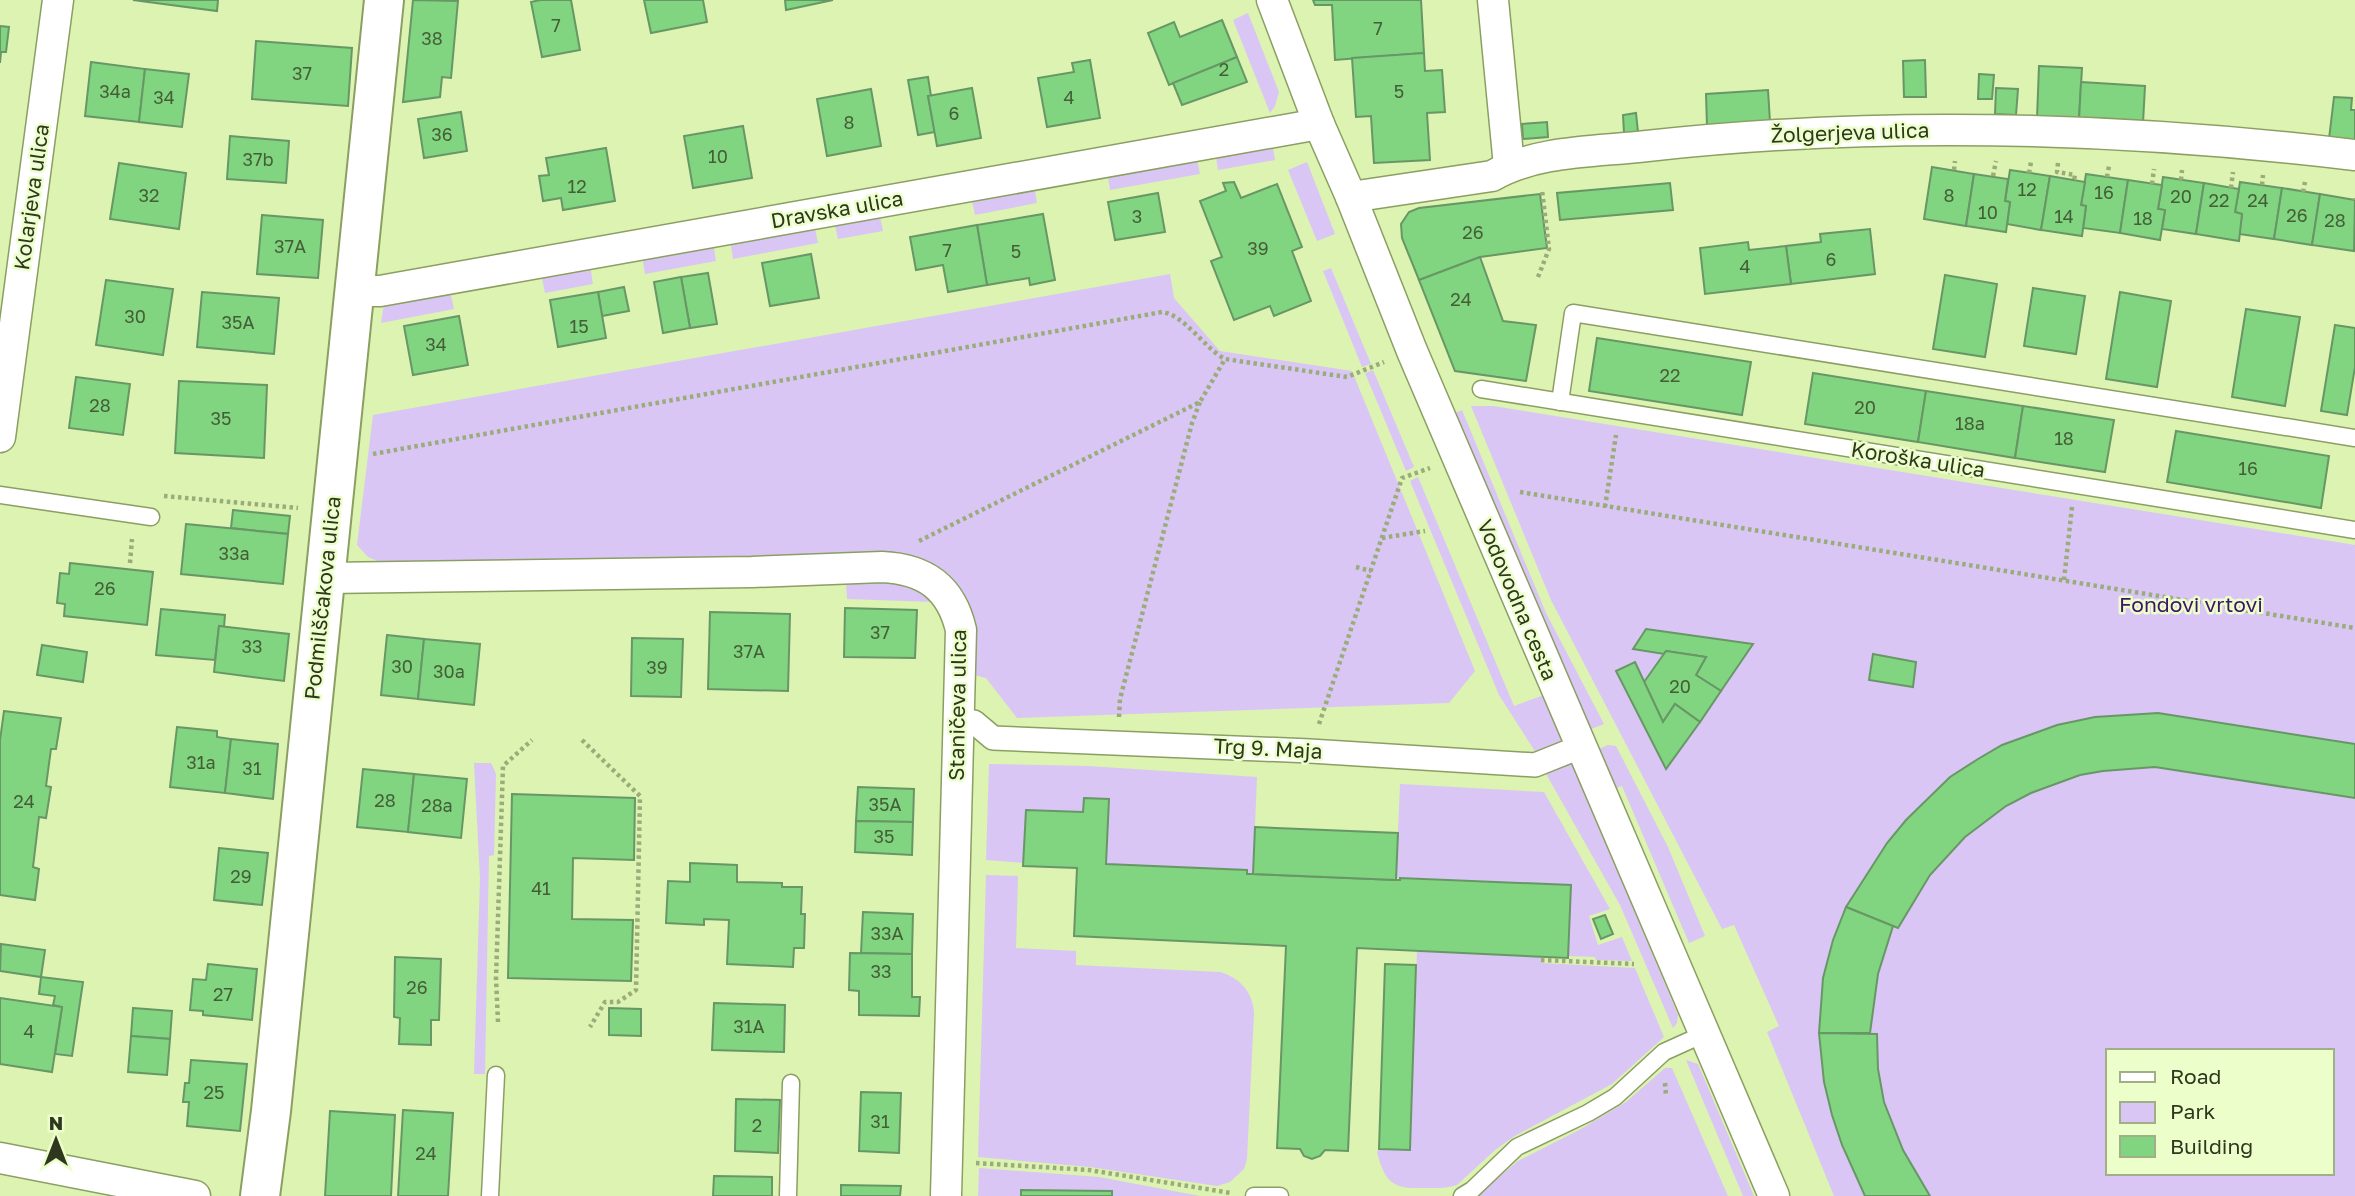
<svg xmlns="http://www.w3.org/2000/svg" width="2355" height="1196" viewBox="0 0 2355 1196" font-family="'Golos Text',sans-serif">
  <style>
    .green { fill: #d9c6f5; fill-rule: evenodd }
    .building { fill: #81d480; stroke: #689766; stroke-width: 2 }
    .lines { fill: none; stroke-linecap: round; stroke-linejoin: round }
    .service-casing { stroke: #8b9f62; stroke-width: 19 }
    .pedestrian-casing { stroke: #8b9f62; stroke-width: 26 }
    .minor-casing { stroke: #8b9f62; stroke-width: 33 }
    .tertiary-casing { stroke: #8b9f62; stroke-width: 42 }
    .path { stroke: #9aac7a; stroke-width: 4.5; stroke-dasharray: 3.5 3.5; stroke-linecap: butt }
    .service { stroke: #fff; stroke-width: 16 }
    .pedestrian { stroke: #fff; stroke-width: 23 }
    .minor { stroke: #fff; stroke-width: 30 }
    .tertiary { stroke: #fff; stroke-width: 38 }
    .labels { text-anchor: middle; stroke-width: 5; stroke-linejoin: round; paint-order: stroke }
    .number-label { font-size: 18px; fill: #445f36 }
    .street-label { font-size: 21px; fill: #2f381e; stroke: #ecffcb }
    .park-label { font-size: 21px; fill: #411468; stroke: #ecffcb }
  </style>
  <rect width="100%" height="100%" fill="#dcf3b2"/>
  <!-- green -->
  <g class="green">
    <path d="M1248 13 1279 92 1275 106 1270 113 1233 20Z"/>
    <path d="M1272 141 1275 160 1218 170 1215 151Z"/>
    <path d="M1196 155 1200 174 1110 190 1107 171Z"/>
    <path d="M1307 162 1335 234 1317 241 1288 170Z"/>
    <path d="M1034 184 1037 203 975 215 971 196Z"/>
    <path d="M879 212 883 231 838 239 834 221Z"/>
    <path d="M814 224 818 243 733 259 730 239Z"/>
    <path d="M713 242 716 261 645 274 642 256Z"/>
    <path d="M590 265 593 284 545 293 541 274Z"/>
    <path d="M1331 268 1371 364 1362 367 1323 271Z"/>
    <path d="M1170 274 1174 298 1220 351 1352 371 1475 671 1449 703 1017 718 986 678 974 675 946 575 387 565 368 557 357 545 373 415Z"/>
    <path d="M450 291 454 309 381 323 384 304Z"/>
    <path d="M1373 370 1414 467 1406 471 1365 373Z"/>
    <path d="M1471 406H1493L2355 545V1196H1834L1767 1032 1779 1026 1734 925 1722 929 1551 600ZM2108 1051H2332V1173H2108Z"/>
    <path d="M1462 410 1546 613 1604 724 1586 731 1453 414Z"/>
    <path d="M1418 477 1514 706 1544 695 1563 743 1536 753 1499 695 1410 481Z"/>
    <path d="M846 582H902L913 586 934 602 847 599Z"/>
    <path d="M1608 745 1616 746 1668 847 1705 936 1689 943 1622 786 1611 790 1594 751Z"/>
    <path d="M1571 760 1678 1015 1677 1023 1673 1028 1620 905 1545 772Z"/>
    <path d="M474 763H491L496 774 494 855 489 856 485 1074H474L480 879Z"/>
    <path d="M989 764 1088 766 1257 777 1253 874H1247V870L1106 864 1109 799 1084 798 1083 812 1026 810 1024 863 986 860Z"/>
    <path d="M1400 784 1544 792 1610 909 1589 916 1598 945 1622 937 1632 961 1596 960 1595 957 1568 956 1571 885 1396 878Z"/>
    <path d="M986 875 1018 876 1016 948 1076 951V965L1220 972C1240 978 1253 992 1254 1013L1247 1159 1244 1169 1230 1182 1217 1186 1090 1167 978 1157Z"/>
    <path d="M1417 951 1541 957 1542 963 1635 968 1664 1037 1612 1084 1513 1137 1494 1151 1457 1185C1446 1189 1435 1188 1423 1188 1392 1189 1385 1182 1377 1152L1379 1149 1410 1150Z"/>
    <path d="M1686 1060 1698 1064 1754 1196H1743Z"/>
    <path d="M1665 1068H1672L1728 1196H1476L1518 1161 1581 1129 1626 1102Z"/>
    <path d="M979 1168 1099 1177 1200 1196H978Z"/>
  </g>
  <!-- building -->
  <g class="building">
    <path d="M133 0H218L217 11Z"/>
    <path d="M413 0 458 1 451 78 442 77 440 97 403 102Z"/>
    <path d="M540 0H571L580 50 542 57 531 2Z"/>
    <path d="M644 0H703L707 22 651 33Z"/>
    <path d="M785 0H833L786 10Z"/>
    <path d="M1313 0H1421L1424 53 1335 60 1332 5H1315Z"/>
    <path d="M1222 20 1237 57 1169 85 1148 33 1174 22 1180 37Z"/>
    <path d="M0 26 9 27 6 52H1L0 63Z"/>
    <path d="M256 41 352 48 348 106 252 99Z"/>
    <path d="M1424 53 1425 71 1442 70 1445 112 1427 113 1430 160 1374 163 1371 116 1356 117 1352 58Z"/>
    <path d="M1237 57 1247 82 1182 105 1173 83Z"/>
    <path d="M1090 60 1100 118 1047 127 1038 78 1074 72 1072 63Z"/>
    <path d="M1925 60 1926 97H1904L1903 61Z"/>
    <path d="M91 62 145 69 139 122 85 116Z"/>
    <path d="M2039 66 2082 68 2079 120 2037 118Z"/>
    <path d="M145 69 189 74 182 127 139 122Z"/>
    <path d="M1979 74 1994 75 1992 99H1978Z"/>
    <path d="M928 77 931 96H928L935 132 918 135 908 80Z"/>
    <path d="M2081 82 2145 86 2143 123 2079 120Z"/>
    <path d="M972 88 981 138 937 146 928 96Z"/>
    <path d="M1996 88 2018 89 2016 115 1995 114Z"/>
    <path d="M871 89 881 146 827 156 817 99Z"/>
    <path d="M1768 90 1770 122 1707 126 1706 94Z"/>
    <path d="M2334 97 2352 98 2351 110H2355V142L2329 139Z"/>
    <path d="M461 112 467 151 424 158 418 119Z"/>
    <path d="M1636 113 1638 132 1624 133 1623 115Z"/>
    <path d="M1547 122 1548 137 1523 139 1522 124Z"/>
    <path d="M743 126 752 178 693 188 684 136Z"/>
    <path d="M230 136 289 141 286 183 227 179Z"/>
    <path d="M606 148 615 201 563 210 561 198 543 201 539 176 549 175 546 158Z"/>
    <path d="M119 163 186 173 179 229 110 219Z"/>
    <path d="M1932 167 1974 174 1966 226 1924 219Z"/>
    <path d="M2010 170 2050 176 2041 230 2007 224 2010 202 2005 201Z"/>
    <path d="M1974 174 2008 179 2005 201 2010 202 2006 232 1966 226Z"/>
    <path d="M2086 174 2128 180 2120 233 2083 228 2086 206 2081 205Z"/>
    <path d="M2050 176 2085 182 2081 205 2086 206 2082 236 2041 230Z"/>
    <path d="M2163 177 2204 183 2196 234 2162 229 2165 210 2158 209Z"/>
    <path d="M2128 180 2162 185 2158 209 2165 210 2160 240 2120 233Z"/>
    <path d="M1234 182 1241 198 1277 184 1302 247 1292 251 1311 301 1274 316 1270 306 1234 320 1211 261 1222 257 1200 201 1226 191 1223 183Z"/>
    <path d="M2240 182 2282 188 2274 239 2239 234 2242 214 2235 212Z"/>
    <path d="M1670 183 1673 210 1560 220 1557 193Z"/>
    <path d="M2204 183 2239 189 2235 212 2242 214 2239 241 2196 234Z"/>
    <path d="M2282 188 2320 194 2312 245 2274 239Z"/>
    <path d="M1158 193 1165 232 1115 240 1108 202Z"/>
    <path d="M1540 194 1547 248 1480 257 1419 280 1402 238 1401 224 1409 212 1419 208Z"/>
    <path d="M2320 194 2355 200 2354 251 2312 245Z"/>
    <path d="M1043 214 1055 280 1030 285 1029 278 987 285 977 225Z"/>
    <path d="M262 215 323 220 318 278 257 274Z"/>
    <path d="M977 225 987 285 948 292 943 265 916 270 910 237Z"/>
    <path d="M1870 229 1875 274 1791 284 1786 246 1821 242 1820 234Z"/>
    <path d="M1748 242 1749 250 1786 246 1791 284 1705 294 1700 248Z"/>
    <path d="M811 254 819 298 770 306 762 263Z"/>
    <path d="M1480 257 1503 321 1536 325 1526 381 1455 371 1419 280Z"/>
    <path d="M708 273 717 324 690 328 681 277Z"/>
    <path d="M1945 275 1997 284 1985 357 1933 349Z"/>
    <path d="M681 277 690 328 663 333 654 282Z"/>
    <path d="M106 280 173 289 163 355 96 345Z"/>
    <path d="M624 287 629 311 602 316 598 292Z"/>
    <path d="M2033 288 2085 296 2076 354 2024 346Z"/>
    <path d="M202 292 279 298 274 354 197 347Z"/>
    <path d="M598 292 606 338 558 347 550 300Z"/>
    <path d="M2120 292 2171 301 2157 387 2106 379Z"/>
    <path d="M2246 309 2300 317 2285 406 2232 397Z"/>
    <path d="M459 316 468 365 413 375 404 326Z"/>
    <path d="M2335 325 2355 328V367L2347 415 2321 411Z"/>
    <path d="M1597 338 1751 362 1742 415 1589 391Z"/>
    <path d="M1813 373 1926 391 1918 442 1805 424Z"/>
    <path d="M76 377 130 384 123 435 69 428Z"/>
    <path d="M179 381 267 385 264 458 175 453Z"/>
    <path d="M1926 391 2023 406 2015 458 1918 442Z"/>
    <path d="M2023 406 2114 420 2105 472 2015 458Z"/>
    <path d="M2176 431 2329 456 2321 508 2167 482Z"/>
    <path d="M233 510 290 516 288 534 231 528Z"/>
    <path d="M186 524 288 534 283 584 181 574Z"/>
    <path d="M70 563 153 572 147 625 64 616 65 604 57 603 60 573 69 574Z"/>
    <path d="M845 608 917 610 915 658 844 657Z"/>
    <path d="M161 609 225 615 224 627 219 626 215 660 156 655Z"/>
    <path d="M710 612 790 614 788 691 708 689Z"/>
    <path d="M219 626 289 634 284 681 214 672Z"/>
    <path d="M1646 629 1753 644 1721 691 1696 675 1706 657 1666 651 1664 654 1633 649Z"/>
    <path d="M387 635 424 639 418 699 381 695Z"/>
    <path d="M632 638 683 639 681 697 631 696Z"/>
    <path d="M424 639 480 644 474 705 418 699Z"/>
    <path d="M42 645 87 652 83 682 37 675Z"/>
    <path d="M1666 651 1706 657 1696 675 1721 691 1700 722 1675 704 1663 722 1644 682Z"/>
    <path d="M1873 654 1916 662 1913 687 1869 680Z"/>
    <path d="M1635 662 1663 722 1675 704 1700 722 1666 769 1616 671Z"/>
    <path d="M4 711 61 718 56 749H51L46 786 51 787 46 818 39 817 33 867 39 869 35 900 0 895V740Z"/>
    <path d="M2158 713 2355 744V798L2155 767 2103 771 2080 775 2031 793 2006 806 1965 837 1930 875 1898 928 1846 907 1887 843 1906 820 1950 777 1978 759 2002 745 2057 725 2095 717Z"/>
    <path d="M177 727 217 731V737L231 739 225 793 170 787Z"/>
    <path d="M231 739 278 744 273 799 225 793Z"/>
    <path d="M363 769 414 774 408 832 357 827Z"/>
    <path d="M414 774 467 779 461 838 408 832Z"/>
    <path d="M858 787 914 789 913 822 856 821Z"/>
    <path d="M512 794 635 798 634 860 573 858 572 919 633 920 631 981 508 978Z"/>
    <path d="M1084 798 1109 799 1106 864 1247 870V874H1253L1396 880H1400V878L1571 885 1568 958 1357 948 1348 1151 1325 1150 1320 1156 1312 1159 1304 1156 1300 1149 1277 1148 1286 946 1074 936 1077 868 1023 866 1026 810 1083 812Z"/>
    <path d="M856 821 913 822 912 855 855 852Z"/>
    <path d="M1255 827 1398 833 1396 880 1253 874Z"/>
    <path d="M219 848 268 853 262 905 214 900Z"/>
    <path d="M690 863 737 865V882L782 883V887H802L801 914H805L804 948H794L793 967 727 964 729 920 704 919V925L666 923 668 881 690 882Z"/>
    <path d="M1846 907 1893 926 1878 974 1870 1033H1819L1823 978 1833 940Z"/>
    <path d="M863 912 913 914 912 954 861 953Z"/>
    <path d="M1605 915 1613 934 1601 939 1593 919Z"/>
    <path d="M1 944 45 950 41 977 0 971Z"/>
    <path d="M850 953 912 954V997H920L919 1016 859 1015V991L849 990Z"/>
    <path d="M395 957 441 959 439 1020H431V1045L399 1044 400 1018 394 1017Z"/>
    <path d="M208 964 257 969 252 1020 203 1015V1011L190 1010 193 979 206 980Z"/>
    <path d="M1385 964 1416 965 1410 1150 1379 1149Z"/>
    <path d="M41 977 83 982 72 1056 55 1054 62 1007 53 1005 55 996 39 994Z"/>
    <path d="M0 998 62 1007 52 1072 0 1064Z"/>
    <path d="M714 1003 785 1005 784 1052 712 1050Z"/>
    <path d="M133 1008 172 1011 170 1039 131 1036Z"/>
    <path d="M609 1008 641 1009V1036L609 1035Z"/>
    <path d="M1819 1033 1877 1034 1878 1069 1884 1102 1903 1150 1930 1196H1865L1842 1145 1832 1115 1824 1082Z"/>
    <path d="M131 1036 170 1039 167 1075 128 1072Z"/>
    <path d="M191 1060 247 1064 240 1131 187 1126 189 1102H183L185 1083H189Z"/>
    <path d="M861 1092 901 1093 899 1153 859 1151Z"/>
    <path d="M736 1099 780 1100 778 1153 735 1151Z"/>
    <path d="M403 1110 453 1113 448 1196H398Z"/>
    <path d="M330 1111 395 1115 391 1196H325Z"/>
    <path d="M714 1176 772 1177V1196H713Z"/>
    <path d="M841 1185 901 1186 900 1196H841Z"/>
    <path d="M1021 1190 1112 1191V1196H1021Z"/>
  </g>
  <g class="lines">
    <!-- service casing -->
    <g class="service-casing">
      <g id="service">
        <path d="M1481 389 2355 530"/>
        <path d="M1560 402 1573 313 2355 438"/>
        <path d="M0 495 151 517"/>
        <path d="M490 1196 496 1075"/>
        <path d="M788 1196 791 1083"/>
        <path d="M1254 1196H1280"/>
        <path d="M1462 1196 1472 1190 1517 1147 1588 1113 1615 1097 1664 1052 1706 1033"/>
      </g>
    </g>
    <!-- pedestrian casing -->
    <g class="pedestrian-casing">
      <path id="pedestrian" d="M958 722H974L993 738 1310 751 1535 765 1580 747"/>
    </g>
    <!-- minor casing -->
    <g class="minor-casing">
      <g id="minor">
        <path d="M1272 0 1319 124 1351 197 1412 351 1774 1196"/>
        <path d="M1493 0 1509 166"/>
        <path d="M1351 197 1492 176C1537 150 1596 152 1647 146 1883 120 2120 127 2355 155"/>
        <path d="M354 291H380L1319 124"/>
        <path d="M0 437 58 0"/>
        <path d="M326 578 752 572 882 567C925 569 951 587 961 630L946 1196"/>
        <path d="M0 1158 195 1196"/>
      </g>
    </g>
    <!-- tertiary casing -->
    <g class="tertiary-casing">
      <path id="tertiary" d="M260 1196 271 1111 384 0"/>
    </g>
    <!-- path -->
    <g class="path">
      <path d="M2058 163 2057 172 2075 175 2074 180"/>
      <path d="M1954 170 1955 161"/>
      <path d="M2029 173 2031 162"/>
      <path d="M1993 176 1996 161"/>
      <path d="M2107 177 2109 166"/>
      <path d="M2181 180 2182 170"/>
      <path d="M2152 184 2154 169"/>
      <path d="M2262 185 2263 175"/>
      <path d="M2231 188 2233 172"/>
      <path d="M2303 192 2305 182"/>
      <path d="M2355 200V198"/>
      <path d="M1538 277 1549 249 1542 190"/>
      <path d="M373 454 1162 312C1185 315 1204 348 1225 359L1347 377 1384 362"/>
      <path d="M1520 492 2355 628"/>
      <path d="M164 496 298 508"/>
      <path d="M1605 507 1616 435"/>
      <path d="M1382 538 1425 531"/>
      <path d="M919 541 1200 402 1225 359"/>
      <path d="M130 563 132 539"/>
      <path d="M1356 567 1371 571"/>
      <path d="M2064 580 2072 507"/>
      <path d="M1119 717 1120 699 1192 423 1200 402"/>
      <path d="M1319 724 1402 478 1430 468"/>
      <path d="M582 740 640 796 636 990 618 1002H605L590 1027"/>
      <path d="M1541 960 1634 964"/>
      <path d="M498 1022 496 978 503 766 532 740"/>
      <path d="M1665 1083 1666 1096"/>
      <path d="M976 1163 1089 1170 1231 1193"/>
    </g>
    <!-- service -->
    <use href="#service" class="service"/>
    <!-- pedestrian -->
    <use href="#pedestrian" class="pedestrian"/>
    <!-- minor -->
    <use href="#minor" class="minor"/>
    <!-- tertiary -->
    <use href="#tertiary" class="tertiary"/>
  </g>
  <g class="labels">
    <!-- number labels -->
    <g class="number-label">
      <text x="556" y="32">7</text>
      <text x="1378" y="35">7</text>
      <text x="432" y="45">38</text>
      <text x="1224" y="76">2</text>
      <text x="302" y="80">37</text>
      <text x="115" y="98">34a</text>
      <text x="1399" y="98">5</text>
      <text x="164" y="104">34</text>
      <text x="1069" y="104">4</text>
      <text x="954" y="120">6</text>
      <text x="849" y="129">8</text>
      <text x="442" y="141">36</text>
      <text x="718" y="163">10</text>
      <text x="258" y="166">37b</text>
      <text x="577" y="193">12</text>
      <text x="2027" y="196">12</text>
      <text x="2104" y="199">16</text>
      <text x="149" y="202">32</text>
      <text x="1949" y="202">8</text>
      <text x="2181" y="203">20</text>
      <text x="2219" y="207">22</text>
      <text x="2258" y="207">24</text>
      <text x="1988" y="219">10</text>
      <text x="2297" y="222">26</text>
      <text x="1137" y="223">3</text>
      <text x="2064" y="223">14</text>
      <text x="2143" y="225">18</text>
      <text x="2335" y="227">28</text>
      <text x="1473" y="239">26</text>
      <text x="290" y="253">37A</text>
      <text x="1258" y="255">39</text>
      <text x="947" y="257">7</text>
      <text x="1016" y="258">5</text>
      <text x="1831" y="266">6</text>
      <text x="1745" y="273">4</text>
      <text x="1461" y="306">24</text>
      <text x="135" y="323">30</text>
      <text x="238" y="329">35A</text>
      <text x="579" y="333">15</text>
      <text x="436" y="351">34</text>
      <text x="1670" y="382">22</text>
      <text x="100" y="412">28</text>
      <text x="1865" y="414">20</text>
      <text x="221" y="425">35</text>
      <text x="1970" y="430">18a</text>
      <text x="2064" y="445">18</text>
      <text x="2248" y="475">16</text>
      <text x="234" y="560">33a</text>
      <text x="105" y="595">26</text>
      <text x="880" y="639">37</text>
      <text x="252" y="653">33</text>
      <text x="749" y="658">37A</text>
      <text x="402" y="673">30</text>
      <text x="657" y="674">39</text>
      <text x="449" y="678">30a</text>
      <text x="1680" y="693">20</text>
      <text x="201" y="769">31a</text>
      <text x="252" y="775">31</text>
      <text x="385" y="807">28</text>
      <text x="24" y="808">24</text>
      <text x="885" y="811">35A</text>
      <text x="437" y="812">28a</text>
      <text x="884" y="843">35</text>
      <text x="241" y="883">29</text>
      <text x="541" y="895">41</text>
      <text x="887" y="940">33A</text>
      <text x="881" y="978">33</text>
      <text x="417" y="994">26</text>
      <text x="223" y="1001">27</text>
      <text x="749" y="1033">31A</text>
      <text x="29" y="1038">4</text>
      <text x="214" y="1099">25</text>
      <text x="880" y="1128">31</text>
      <text x="757" y="1132">2</text>
      <text x="426" y="1160">24</text>
    </g>
    <!-- street labels -->
    <g class="street-label">
      <text transform="translate(1850 133) rotate(-2)" y="7">Žolgerjeva ulica</text>
      <text transform="translate(32 197) rotate(-82)" y="7">Kolarjeva ulica</text>
      <text transform="translate(837 210) rotate(-10)" y="7">Dravska ulica</text>
      <text transform="translate(1918 460) rotate(9)" y="7">Koroška ulica</text>
      <text transform="translate(323 598) rotate(-84)" y="7">Podmilščakova ulica</text>
      <text transform="translate(1517 600) rotate(67)" y="7">Vodovodna cesta</text>
      <text transform="translate(958 705) rotate(-89)" y="7">Staničeva ulica</text>
      <text transform="translate(1268 749) rotate(3)" y="7">Trg 9. Maja</text>
    </g>
    <!-- park labels -->
    <g class="park-label">
      <text x="2191" y="612">Fondovi vrtovi</text>
    </g>
  </g>
  <!-- legend -->
  <rect x="2106" y="1049" width="228" height="126" fill="#ecffcb" stroke="#a0af86" stroke-width="2"/>
  <rect x="2120" y="1072" width="35" height="10" fill="#ffffff" stroke="#a0af86" stroke-width="2"/>
  <text x="2170" y="1084" font-size="21" fill="#2f381e">Road</text>
  <rect x="2120" y="1102" width="35" height="21" fill="#d9c6f5" stroke="#a0af86" stroke-width="2"/>
  <text x="2170" y="1119" font-size="21" fill="#2f381e">Park</text>
  <rect x="2120" y="1136" width="35" height="21" fill="#81d480" stroke="#a0af86" stroke-width="2"/>
  <text x="2170" y="1154" font-size="21" fill="#2f381e">Building</text>
  <!-- north arrow -->
  <g transform="translate(56 1140)" stroke="#ecffcb" stroke-width="5" paint-order="stroke">
  <path d="M0-5L12 26L0 18L-12 26Z" fill="#2f381e"/>
  <text y="-10" font-size="19" font-weight="bold" text-anchor="middle" fill="#2f381e">N</text>
  </g>
</svg>
